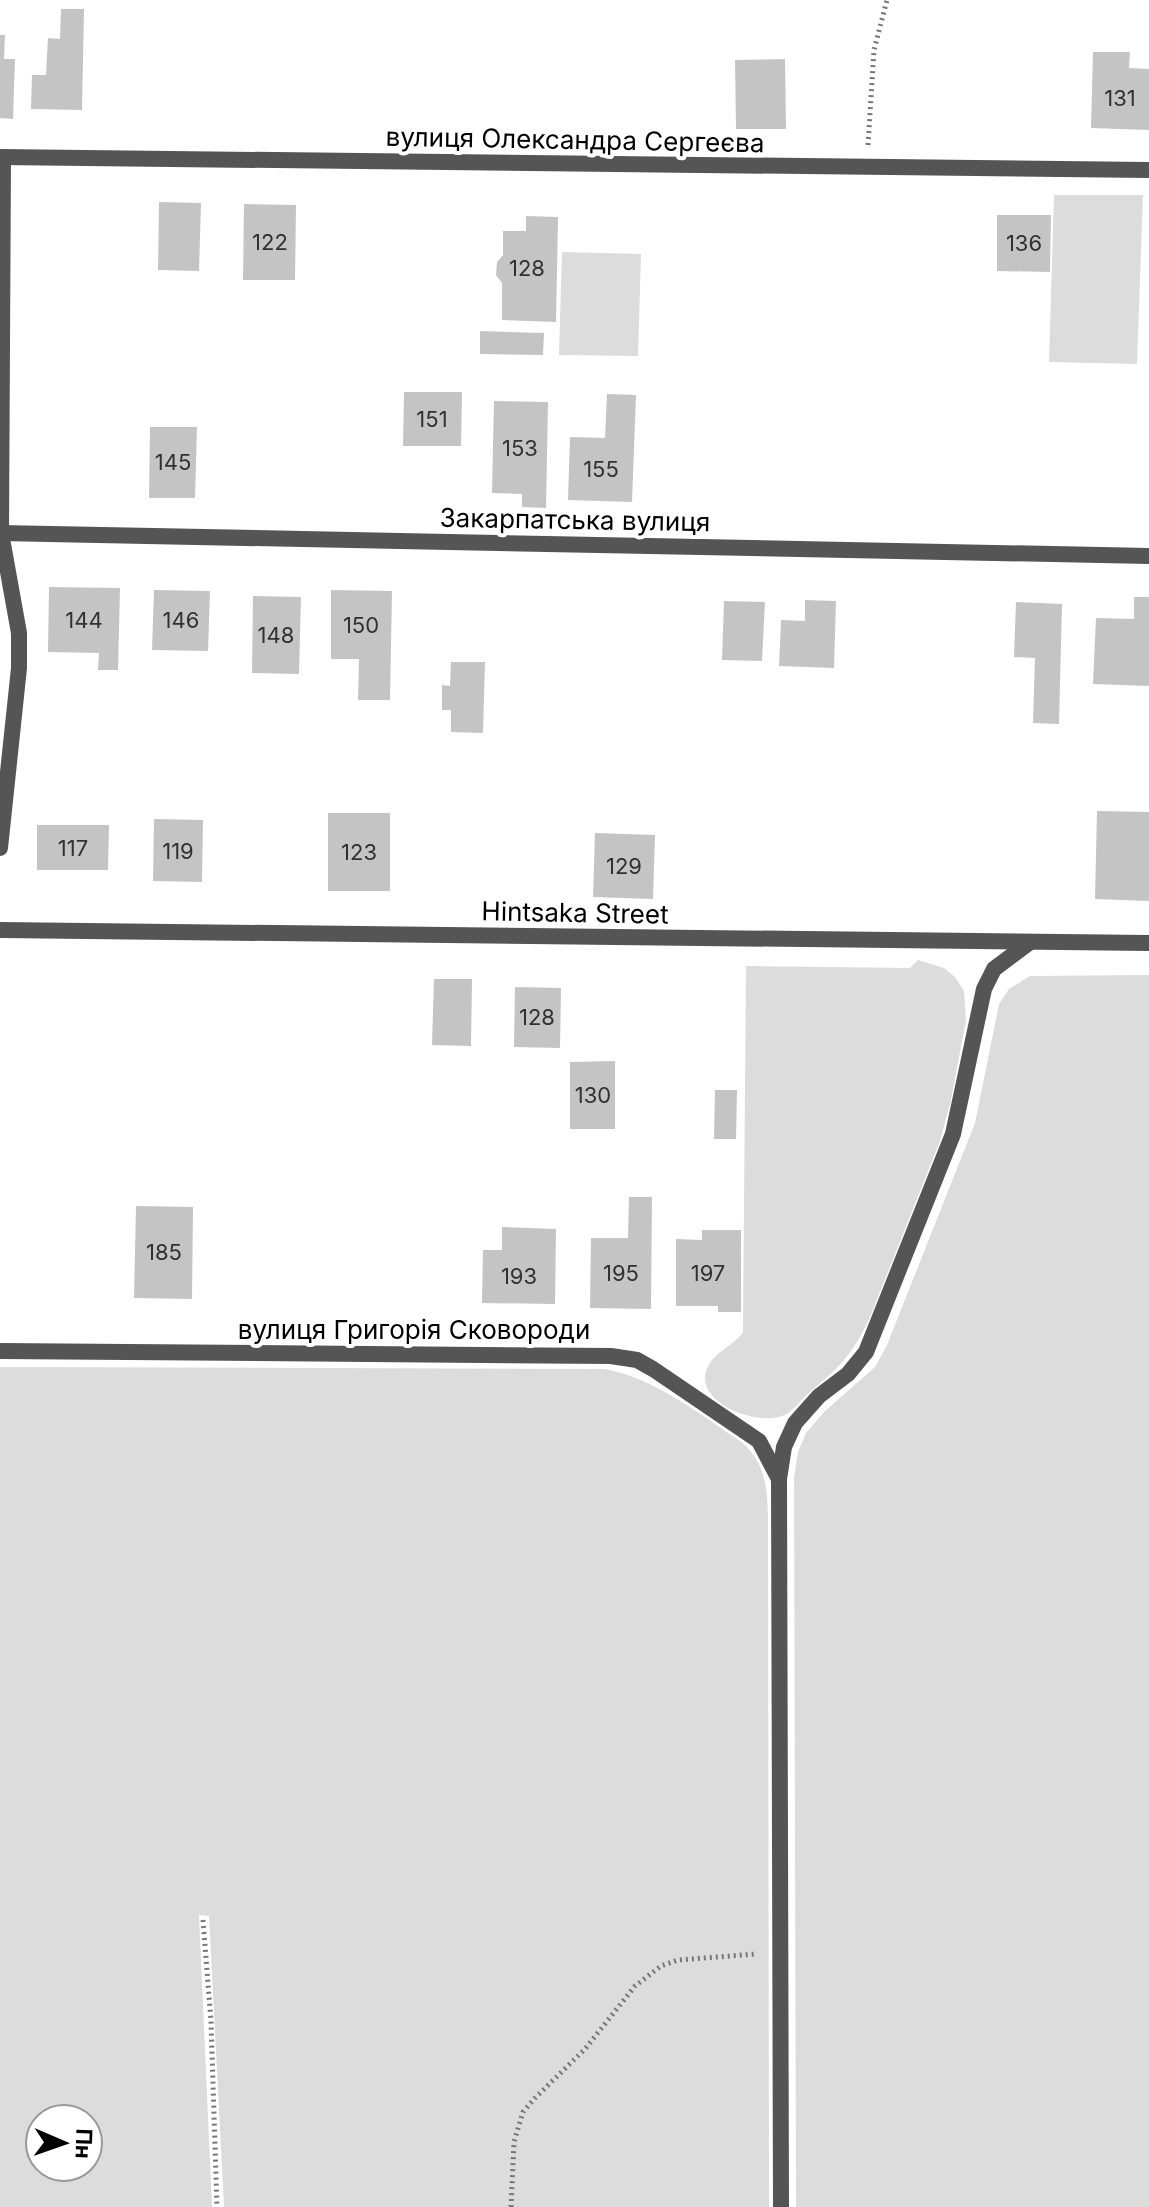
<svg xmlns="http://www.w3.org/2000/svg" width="1149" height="2207" viewBox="0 0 1149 2207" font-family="Inter,sans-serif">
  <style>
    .green { fill: #dcdcdc; fill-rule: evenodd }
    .building { fill: #c4c4c4 }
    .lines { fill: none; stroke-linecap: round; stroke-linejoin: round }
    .path { stroke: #777; stroke-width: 5; stroke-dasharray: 2 4; stroke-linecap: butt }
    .street { stroke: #555; stroke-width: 16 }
    .labels { text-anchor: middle; stroke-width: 8; stroke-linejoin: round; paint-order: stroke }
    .number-label { font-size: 22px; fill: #313131 }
    .street-label { font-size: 26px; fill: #000; stroke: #fff }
  </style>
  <rect width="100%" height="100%" fill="#fff"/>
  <!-- green -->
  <g class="green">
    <path d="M1054 195H1143L1137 364 1049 362Z"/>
    <path d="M562 252 641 254 638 356 559 355Z"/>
    <path d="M918 960 944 968 955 977 964 991 966 1020 951 1100 940 1141 870 1317C853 1354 840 1367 810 1392 800 1400 794 1412 782 1416 756 1426 696 1403 706 1371 712 1352 733 1347 743 1332L746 966 910 968Z"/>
    <path d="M1149 975V2207H796L794 1478 798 1452 806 1433 825 1411 875 1367 887 1345 975 1123 999 1004 1009 989 1030 976Z"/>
    <path d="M0 1367 605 1369C657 1379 699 1414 743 1443 765 1464 767 1486 768 1515L769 2207H224L209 1916 199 1915 212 2207H0ZM40 2119H88V2167H40Z"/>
  </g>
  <!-- building -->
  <g class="building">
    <path d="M61 9H84L82 110 31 109 32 75H46L48 38 60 39Z"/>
    <path d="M0 35H5L4 59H15L13 119 0 118Z"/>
    <path d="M1093 52H1130L1129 68 1149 69V130L1091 128Z"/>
    <path d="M785 59 786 129H736L735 60Z"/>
    <path d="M159 202 201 203 199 271 158 270Z"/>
    <path d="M244 204 296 205 295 280H243Z"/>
    <path d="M997 215H1051L1050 272 997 271Z"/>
    <path d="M526 216 558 217 556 322 502 320V283L496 275 497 262 503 255V231H526Z"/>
    <path d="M480 331 544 333 543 355 480 354Z"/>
    <path d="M404 392H462L461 446H403Z"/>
    <path d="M607 394 636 395 632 502 568 500 570 437 605 438Z"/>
    <path d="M494 401 548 402 546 508 522 507V494L492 493Z"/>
    <path d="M150 427H197L195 498H149Z"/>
    <path d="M49 587 120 588 118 670H98L99 653 48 652Z"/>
    <path d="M154 590 210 591 208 651 152 650Z"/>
    <path d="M331 590 392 591 390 700H358L359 659H331Z"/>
    <path d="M253 596 301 597 299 674 252 673Z"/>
    <path d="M1134 597H1149V686L1093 684 1096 618 1134 619Z"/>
    <path d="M805 600 836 601 834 668 779 666 781 620 805 621Z"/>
    <path d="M724 601 765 602 762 661 722 660Z"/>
    <path d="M1016 602 1062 604 1059 724 1033 723 1035 658 1014 657Z"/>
    <path d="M451 662H485L483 733 451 732V710H442V685L450 686Z"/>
    <path d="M1097 811 1149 812V901L1095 899Z"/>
    <rect x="328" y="813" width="62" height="78"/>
    <path d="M154 819 203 820 202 882 153 881Z"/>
    <path d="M37 825H109L108 870H37Z"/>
    <path d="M595 833 655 835 653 899 593 897Z"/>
    <path d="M434 979H472L471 1046 432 1045Z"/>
    <path d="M515 987 561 988 560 1048 514 1047Z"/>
    <path d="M615 1061V1129H570V1062Z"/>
    <path d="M715 1090H737L736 1139H714Z"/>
    <path d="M629 1197H652L651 1309 590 1308 591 1238H628Z"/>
    <path d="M136 1206 193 1207 192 1299 134 1298Z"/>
    <path d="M502 1227 556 1229 555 1304 482 1303 483 1250H502Z"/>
    <path d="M702 1230H741V1312H718V1306H676V1239L702 1240Z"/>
  </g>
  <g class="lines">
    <!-- path -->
    <g class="path">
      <path d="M868 145 874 50 887 0"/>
      <path d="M203 1920 211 2021 217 2207"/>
      <path d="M511 2207 514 2142 523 2112 535 2098 585 2049 635 1986 661 1966 678 1960 756 1954"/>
    </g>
    <!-- street -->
    <g class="street">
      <path d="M0 157 1149 170"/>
      <path d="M0 533 1149 556"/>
      <path d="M0 848 19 668V633L1 533 3 158"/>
      <path d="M0 930 1149 943"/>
      <path d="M0 1351 611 1356 637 1360 653 1369 759 1441 779 1479"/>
      <path d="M781 2207 779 1479 784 1447 795 1423 819 1396 848 1374 866 1352 953 1134 984 989 994 969 1030 942"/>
    </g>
  </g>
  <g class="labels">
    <!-- number labels -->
    <g class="number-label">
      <text x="1120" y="106">131</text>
      <text x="270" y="250">122</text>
      <text x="1024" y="251">136</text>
      <text x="527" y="276">128</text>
      <text x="432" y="427">151</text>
      <text x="520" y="456">153</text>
      <text x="173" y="470">145</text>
      <text x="601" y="477">155</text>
      <text x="84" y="628">144</text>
      <text x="181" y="628">146</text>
      <text x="361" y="633">150</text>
      <text x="276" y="643">148</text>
      <text x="73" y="856">117</text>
      <text x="178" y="859">119</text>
      <text x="359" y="860">123</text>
      <text x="624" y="874">129</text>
      <text x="537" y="1025">128</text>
      <text x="593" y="1103">130</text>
      <text x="164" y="1260">185</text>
      <text x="621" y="1281">195</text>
      <text x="708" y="1281">197</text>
      <text x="519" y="1284">193</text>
    </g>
    <!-- street labels -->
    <g class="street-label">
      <text transform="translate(575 140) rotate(1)" y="9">вулиця Олександра Сергеєва</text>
      <text transform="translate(575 520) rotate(1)" y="9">Закарпатська вулиця</text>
      <text transform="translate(575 913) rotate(1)" y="9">Hintsaka Street</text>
      <text x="414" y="1339">вулиця Григорія Сковороди</text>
    </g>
  </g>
  <!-- north arrow -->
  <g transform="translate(64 2143) rotate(92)"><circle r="38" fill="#ffffff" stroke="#999999" stroke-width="2"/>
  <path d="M0-6L14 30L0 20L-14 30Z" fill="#000000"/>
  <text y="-12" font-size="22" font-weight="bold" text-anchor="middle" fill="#000000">Пн</text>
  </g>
</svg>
